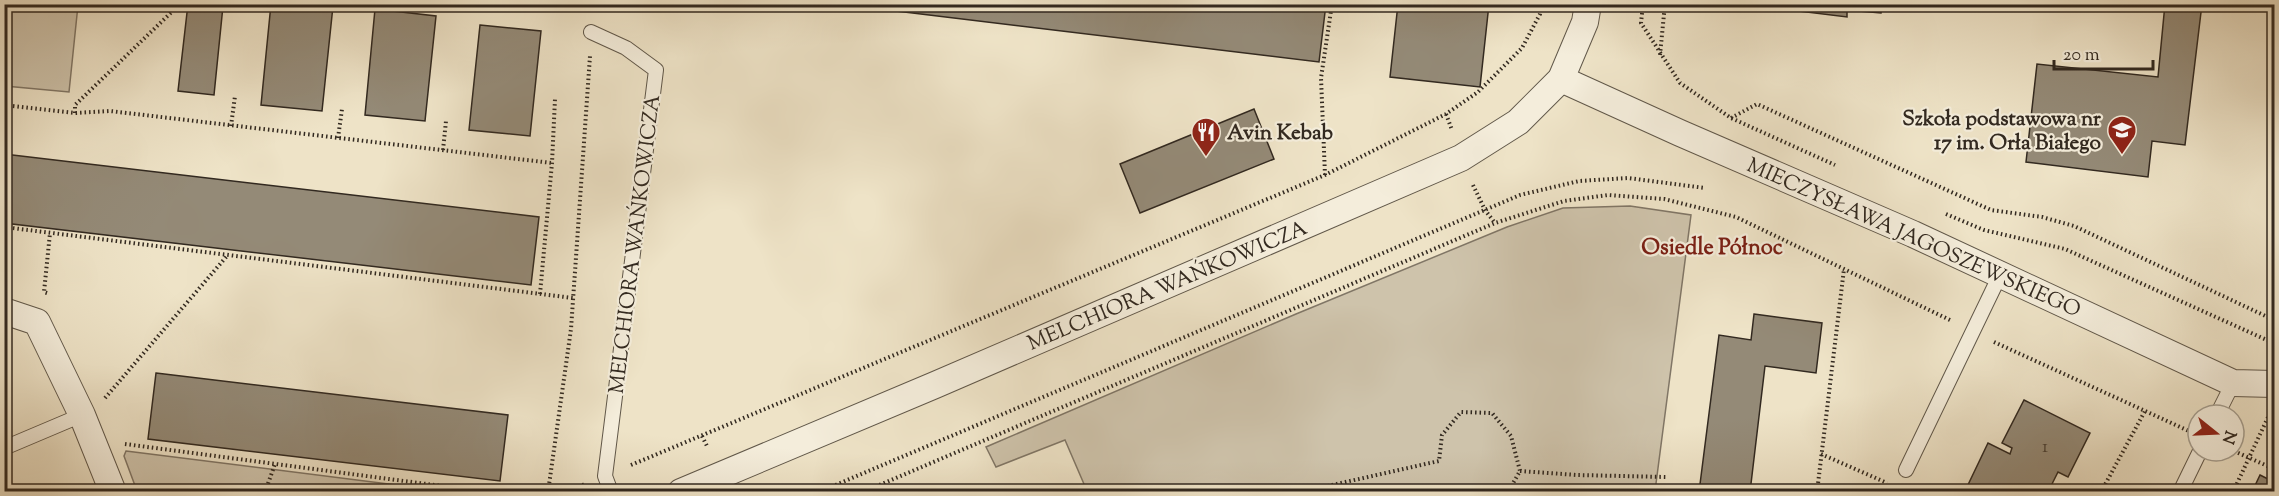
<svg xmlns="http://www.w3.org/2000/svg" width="2279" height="496" viewBox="0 0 2279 496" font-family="'Sorts Mill Goudy',serif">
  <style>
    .green { fill: #cec3ab; stroke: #807666; stroke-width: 1.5 }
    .building { fill: #948a77; stroke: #322920; stroke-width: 1.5 }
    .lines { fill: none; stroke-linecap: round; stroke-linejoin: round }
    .lane-casing { stroke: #61584a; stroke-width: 16 }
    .street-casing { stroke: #61584a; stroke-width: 28 }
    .path { stroke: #322920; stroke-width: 4; stroke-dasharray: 1.5 3; stroke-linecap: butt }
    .lane { stroke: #f4eddb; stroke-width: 14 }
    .street { stroke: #f4eddb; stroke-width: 26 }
    .labels { text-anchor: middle; stroke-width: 4.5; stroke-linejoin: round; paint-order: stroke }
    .number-label { font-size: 18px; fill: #4a4136 }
    .poi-label { font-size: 21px; font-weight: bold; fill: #322920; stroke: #f4eddb; text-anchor: end }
    .street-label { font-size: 21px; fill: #322920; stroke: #f4eddb }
    .neighbourhood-label { font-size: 22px; font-weight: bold; fill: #7a1f14; stroke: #f4eddb }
  </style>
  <rect width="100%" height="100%" fill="#eee3c7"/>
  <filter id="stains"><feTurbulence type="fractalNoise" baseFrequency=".00333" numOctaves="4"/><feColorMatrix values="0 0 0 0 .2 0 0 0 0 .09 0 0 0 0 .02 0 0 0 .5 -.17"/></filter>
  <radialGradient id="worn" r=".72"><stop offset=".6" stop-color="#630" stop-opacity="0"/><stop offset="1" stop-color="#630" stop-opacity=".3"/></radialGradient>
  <!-- green -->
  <g class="green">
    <path d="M4 5H78L69 92 5 86Z"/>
    <path d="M1630 206 1691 215 1655 491H1087L1065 440 996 467 986 447 1296 314 1507 227 1563 208Z"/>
    <path d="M126 451 444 491H137L124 456Z"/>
  </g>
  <!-- building -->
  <g class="building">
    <path d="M188 4 223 6 214 95 178 91Z"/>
    <path d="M271 4 333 6 322 111 261 105Z"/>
    <path d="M838 4H1326L1319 62Z"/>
    <path d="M1398 4H1489L1480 87 1390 77Z"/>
    <path d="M1740 4H1882L1881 13 1847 10V17Z"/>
    <path d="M2165 4H2202L2185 145 2152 141 2148 177 2026 162 2037 64 2158 77Z"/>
    <path d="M375 9 436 16 425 121 365 115Z"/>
    <path d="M480 25 541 31 530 136 469 130Z"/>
    <path d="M1254 109 1274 159 1140 213 1120 164Z"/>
    <path d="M4 154 539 217 531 285 4 223Z"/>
    <path d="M1754 314 1822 323 1816 373 1765 366 1750 492H1699L1719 335 1751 340Z"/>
    <path d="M156 373 508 415 500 481 148 439Z"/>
    <path d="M2024 400 2090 433 2068 477 2058 472 2048 492H1970L1966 489 1988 443 2010 454 2012 448 2002 443Z"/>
    <path d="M2260 475 2274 482V492H2252Z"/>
  </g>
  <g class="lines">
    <!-- lane casing -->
    <g class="lane-casing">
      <g id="lane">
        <path d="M591 32 626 48 656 70 605 476 611 492"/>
        <path d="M2217 415 2233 383"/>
        <path d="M4 448 82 415"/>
        <path d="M1906 470 2000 275"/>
        <path d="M2180 492 2200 451"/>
      </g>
    </g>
    <!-- street casing -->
    <g class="street-casing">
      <g id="street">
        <path d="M1561 79 1680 133 1913 234 2233 383 2274 384"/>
        <path d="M4 311 37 322 82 415 113 492"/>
        <path d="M681 492 935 385 1461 158 1518 122 1561 79 1585 22 1588 4"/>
      </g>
    </g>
    <!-- path -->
    <g class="path">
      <path d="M1643 4 1641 23 1680 83 1731 118 1835 165"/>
      <path d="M1660 55 1665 4"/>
      <path d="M4 105 75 113 110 111 552 163"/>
      <path d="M75 113V105L180 4"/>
      <path d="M1446 114 1452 130"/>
      <path d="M1731 118 1757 104 1991 210 2042 217 2074 226 2274 320"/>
      <path d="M231 126 235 96"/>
      <path d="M338 138 342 109"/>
      <path d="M443 150 446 121"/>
      <path d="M1325 175 1321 78 1332 4"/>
      <path d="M1473 185 1485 210 1495 223"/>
      <path d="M1946 214 1984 230 2065 249 2269 341 2274 340"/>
      <path d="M4 227 573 298"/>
      <path d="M47 293 44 292 50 233"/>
      <path d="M540 294 552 163 555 99"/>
      <path d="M1994 342 2189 431"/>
      <path d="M105 398 227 256"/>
      <path d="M702 436 708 448"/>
      <path d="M125 444 487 492"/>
      <path d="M2234 451 2274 469"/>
      <path d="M1821 454 1887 483"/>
      <path d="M631 465 1325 175 1446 114 1478 92 1522 48 1540 14 1542 4"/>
      <path d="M1520 471 1577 475 1666 477"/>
      <path d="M265 492 275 464"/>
      <path d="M548 492 571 329 590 56"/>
      <path d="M566 492 585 484"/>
      <path d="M819 492 1520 195 1579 181 1628 178 1705 188"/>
      <path d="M863 492 1495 223 1564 201 1608 195 1664 199 1736 217 1952 321"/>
      <path d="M1301 492 1439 461 1442 435 1461 412 1492 413 1511 436 1520 471 1508 492"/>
      <path d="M1817 492 1844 269"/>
      <path d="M2101 492 2145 411"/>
      <path d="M2233 492 2270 413"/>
    </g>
    <!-- lane -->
    <use href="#lane" class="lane"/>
    <!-- street -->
    <use href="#street" class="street"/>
  </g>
  <!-- icons -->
  <defs>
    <g id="school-pin" transform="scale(1.5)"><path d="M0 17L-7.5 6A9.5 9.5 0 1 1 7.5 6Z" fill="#8f2418" stroke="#f4eddb"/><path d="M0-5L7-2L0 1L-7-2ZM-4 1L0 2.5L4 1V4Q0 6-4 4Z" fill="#fff"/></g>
    <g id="restaurant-pin" transform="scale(1.5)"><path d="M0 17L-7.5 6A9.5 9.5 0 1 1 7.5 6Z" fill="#8f2418" stroke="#f4eddb"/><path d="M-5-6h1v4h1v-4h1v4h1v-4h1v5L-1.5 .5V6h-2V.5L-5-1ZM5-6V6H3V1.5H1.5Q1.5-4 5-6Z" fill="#fff"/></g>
  </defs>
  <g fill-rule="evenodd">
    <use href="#school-pin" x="2122" y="130"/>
    <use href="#restaurant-pin" x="1206" y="132"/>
  </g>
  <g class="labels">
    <!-- number labels -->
    <g class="number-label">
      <text x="2045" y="452">1</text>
    </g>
    <!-- poi labels -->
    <g class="poi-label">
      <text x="2101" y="125">Szkoła podstawowa nr<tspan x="2101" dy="24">17 im. Orła Białego</tspan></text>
      <text x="1227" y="139" text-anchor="start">Avin Kebab</text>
    </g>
    <!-- street labels -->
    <g class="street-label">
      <text transform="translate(1914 237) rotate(24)" y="7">MIECZYSŁAWA JAGOSZEWSKIEGO</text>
      <text transform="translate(634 244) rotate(-83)" y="7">MELCHIORA WAŃKOWICZA</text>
      <text transform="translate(1167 285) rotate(-23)" y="7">MELCHIORA WAŃKOWICZA</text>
    </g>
    <!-- neighbourhood labels -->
    <g class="neighbourhood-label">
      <text x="1712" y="254">Osiedle Północ</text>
    </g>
  </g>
  <!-- margin -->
  <rect width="2279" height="496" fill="none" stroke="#eee3c7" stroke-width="24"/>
  <rect x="6" y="6" width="2267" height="484" fill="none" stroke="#322920" stroke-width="3"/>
  <rect x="12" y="12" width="2255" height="472" fill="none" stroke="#322920" stroke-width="1.5"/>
  <!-- north arrow -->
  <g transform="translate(2216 433) rotate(108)"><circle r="28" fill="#f4eddb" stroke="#a69f90" stroke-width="1.5"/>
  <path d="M0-4.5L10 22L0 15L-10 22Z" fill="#8f2418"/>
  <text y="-9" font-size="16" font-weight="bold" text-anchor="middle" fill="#322920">N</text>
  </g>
  <!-- scale -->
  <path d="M2054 60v9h99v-9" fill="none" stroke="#322920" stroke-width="3"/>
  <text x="2063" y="60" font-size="18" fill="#322920" stroke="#f4eddb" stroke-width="4.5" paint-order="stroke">20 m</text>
  <rect width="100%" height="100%" filter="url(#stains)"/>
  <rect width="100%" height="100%" fill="url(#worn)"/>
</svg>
